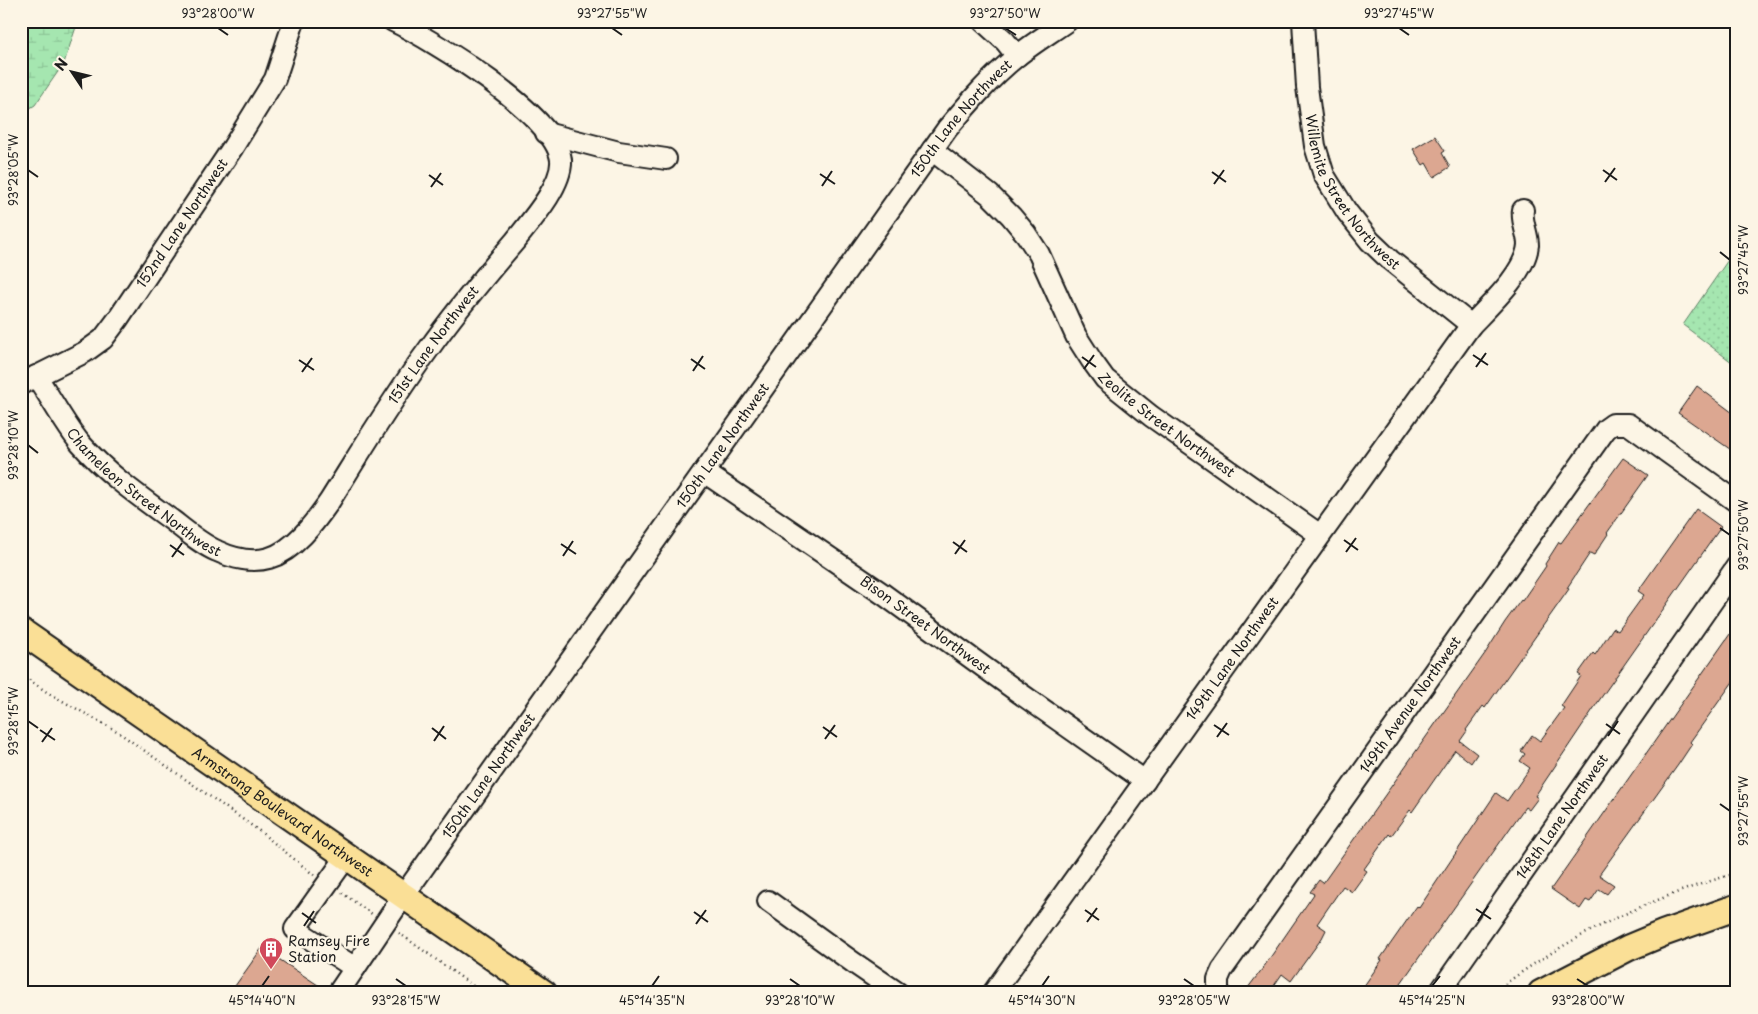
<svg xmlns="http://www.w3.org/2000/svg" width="1758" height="1014" viewBox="0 0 1758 1014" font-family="'Playpen Sans',sans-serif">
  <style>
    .wetland { fill: url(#wetland-marsh); stroke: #608166 }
    .park { fill: url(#park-dots); stroke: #608166 }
    .building { fill: #dca791; stroke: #1c1c1c }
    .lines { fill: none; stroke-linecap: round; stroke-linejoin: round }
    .minor-casing { stroke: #1c1c1c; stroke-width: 24 }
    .major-casing { stroke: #1c1c1c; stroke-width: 29 }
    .path { stroke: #1c1c1c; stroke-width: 2.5; stroke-dasharray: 1 4; stroke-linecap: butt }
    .minor { stroke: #fcf5e5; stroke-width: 20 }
    .major { stroke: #fadf96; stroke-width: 25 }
    .ticks { fill: none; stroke: #1c1c1c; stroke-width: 2 }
    .labels { text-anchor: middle; stroke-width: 4.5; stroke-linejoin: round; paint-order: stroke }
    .street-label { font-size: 14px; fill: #1c1c1c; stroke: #fcf5e5 }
    .poi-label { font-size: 14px; fill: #1c1c1c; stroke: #fcf5e5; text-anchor: start }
    .neatline { fill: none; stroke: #1c1c1c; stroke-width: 2 }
    .ticks-label { font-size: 12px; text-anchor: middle; fill: #1c1c1c }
  </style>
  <defs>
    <pattern id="wetland-marsh" width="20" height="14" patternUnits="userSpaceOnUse" patternTransform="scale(1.25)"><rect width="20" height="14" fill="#a5e6b0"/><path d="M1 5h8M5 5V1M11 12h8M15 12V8" fill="none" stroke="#8dc597"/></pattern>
    <pattern id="park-dots" width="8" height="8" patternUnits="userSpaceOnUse" patternTransform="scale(1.25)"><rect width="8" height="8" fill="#a5e6b0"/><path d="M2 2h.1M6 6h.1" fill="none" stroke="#8dc597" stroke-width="1.8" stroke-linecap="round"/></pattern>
  </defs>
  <rect width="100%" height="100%" fill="#fcf5e5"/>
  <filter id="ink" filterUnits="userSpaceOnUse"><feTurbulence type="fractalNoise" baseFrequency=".02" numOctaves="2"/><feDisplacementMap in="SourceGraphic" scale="10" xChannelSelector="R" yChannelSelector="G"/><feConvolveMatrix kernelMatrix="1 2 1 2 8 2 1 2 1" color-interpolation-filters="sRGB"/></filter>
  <g filter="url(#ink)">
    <!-- wetland -->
    <path class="wetland" d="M21 21H78L64 63 35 105 21 114Z"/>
    <!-- park -->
    <path class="park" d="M1737 247V366L1683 325Z"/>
    <!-- building -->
    <g class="building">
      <path d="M1435 136 1445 151 1442 153 1450 167 1434 177 1426 163 1423 165 1413 149Z"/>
      <path d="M1697 386 1737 416V454L1678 413Z"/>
      <path d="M1623 458 1648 475 1607 533 1608 534 1594 555 1590 553 1567 588 1569 589 1485 708 1483 706 1466 730 1467 731 1460 741 1477 754 1471 763 1455 750 1412 812 1410 810 1391 836 1389 834 1364 869 1367 871 1352 892 1343 886 1317 924 1326 930 1322 938 1291 981 1282 974 1269 993H1244L1263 968 1314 894 1310 892 1319 880 1323 883 1486 652 1505 622 1521 600 1522 601 1546 566 1545 564 1559 542 1561 543Z"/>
      <path d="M1696 509 1721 527 1598 702 1535 796 1538 798 1529 810 1525 807 1394 993H1359L1382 960 1380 959 1417 906 1419 908 1496 793 1507 801 1530 768 1520 761 1525 754 1521 751 1532 735 1540 741 1564 708 1561 706 1581 676 1578 674 1593 653 1595 655 1613 628 1618 631 1644 595 1638 591Z"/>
      <path d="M1737 624V656L1731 664 1737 668V676L1690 742 1692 744 1678 765 1599 875 1614 885 1607 894 1599 889 1590 902 1586 900 1580 909 1551 889Z"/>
      <path d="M262 948 327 991 326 993H230Z"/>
    </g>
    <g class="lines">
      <!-- minor casing -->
      <g class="minor-casing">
        <g id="minor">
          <path d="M983 21 1005 41 1017 56"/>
          <path id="s1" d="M1303 21 1307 87 1315 146 1324 175 1347 212 1370 241 1390 260 1471 325"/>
          <path d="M546 133 619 152 666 159"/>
          <path id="s2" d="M932 150 990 195 1011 216 1026 234 1039 254 1076 336 1092 361 1105 379 1151 416 1320 535"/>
          <path id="s3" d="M36 376C51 398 64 423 80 443 107 474 140 497 173 521 187 532 201 544 217 551 232 558 252 563 269 558 294 551 315 522 329 502 361 451 392 399 428 350 455 312 485 276 515 241 530 222 563 185 561 160 556 115 433 40 393 21"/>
          <path id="s4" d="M21 384 85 352 103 339 118 319 233 147 275 79 294 21"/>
          <path id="s5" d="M704 472 883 594 1014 689 1145 781"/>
          <path id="s6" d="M347 856 295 929 355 968 404 895 947 129C968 104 990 78 1016 57 1032 44 1050 33 1067 21"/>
          <path d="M768 901 854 963 898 993"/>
          <path d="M338 993 355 968"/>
          <path id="s7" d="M993 993 1471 325C1489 306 1526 272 1528 245 1528 233 1521 222 1523 210"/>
          <path id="s8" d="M1218 993V979L1222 970 1606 429 1613 424H1628L1737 502"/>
          <path id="s9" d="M1439 993 1737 566"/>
        </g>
      </g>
      <!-- major casing -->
      <g class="major-casing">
        <g id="major">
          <path id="s10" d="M21 631 544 993"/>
          <path d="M1541 993 1628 948 1664 933 1737 907"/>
        </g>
      </g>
      <!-- path -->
      <g class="path">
        <path d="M21 674 48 693 115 730 258 830 314 875"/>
        <path d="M342 893 372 914"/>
        <path d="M399 933 483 993"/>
        <path d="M1493 993C1566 937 1649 898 1737 873"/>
      </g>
      <!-- minor -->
      <use href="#minor" class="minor"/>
      <!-- major -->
      <use href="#major" class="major"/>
    </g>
  </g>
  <!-- ticks -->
  <path class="ticks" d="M218 28 228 35M612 28 622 35M1005 28 1016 35M1399 28 1409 35M28 170 38 177M1603 170 1617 180M1212 172 1226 182M820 174 835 184M429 175 443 185M1605 182 1615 168M1214 184 1224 170M822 186 832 171M431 187 441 173M1720 252 1730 260M1473 355 1488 365M1082 357 1096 367M691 359 705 369M299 360 314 370M1476 367 1486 353M1084 369 1094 355M693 371 703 356M302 372 312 358M28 445 38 453M1720 528 1730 535M1344 540 1358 550M953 542 967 552M561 544 576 554M170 545 184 555M1346 552 1356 538M955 554 965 540M563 556 573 541M172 557 182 543M28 721 38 728M1606 724 1620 734M1214 725 1229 735M823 727 837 737M432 728 446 739M40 730 55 740M1608 736 1618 721M1217 737 1227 723M825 739 835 725M434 741 444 726M42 742 52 728M1720 804 1730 811M1476 909 1491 919M1085 910 1099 920M694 912 708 922M302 913 316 923M1478 921 1488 906M1087 922 1097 908M696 924 706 910M304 926 314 911M396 979 406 986M790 979 800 986M1184 979 1194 986M1577 979 1588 986M262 986 269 976M652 986 659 976M1042 986 1049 976M1432 986 1440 976"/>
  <!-- icons -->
  <defs>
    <g id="building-pin" transform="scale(1.25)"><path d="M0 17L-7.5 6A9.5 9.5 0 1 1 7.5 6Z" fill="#d1495b" stroke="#fcf5e5"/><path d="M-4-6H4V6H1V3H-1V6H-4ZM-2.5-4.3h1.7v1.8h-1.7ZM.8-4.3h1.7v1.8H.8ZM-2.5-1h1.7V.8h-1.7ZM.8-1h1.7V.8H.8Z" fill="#fff"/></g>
  </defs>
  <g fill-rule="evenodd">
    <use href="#building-pin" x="271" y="949"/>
  </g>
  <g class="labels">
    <!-- street labels -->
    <g class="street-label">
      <text dy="5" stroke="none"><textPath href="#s6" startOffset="1205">150th Lane Northwest</textPath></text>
      <text dy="5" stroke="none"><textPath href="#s1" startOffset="184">Willemite Street Northwest</textPath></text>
      <text dy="5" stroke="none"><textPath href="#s4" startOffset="234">152nd Lane Northwest</textPath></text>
      <text dy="5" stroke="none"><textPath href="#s3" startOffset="581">151st Lane Northwest</textPath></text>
      <text dy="5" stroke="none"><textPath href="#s2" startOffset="369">Zeolite Street Northwest</textPath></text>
      <text dy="5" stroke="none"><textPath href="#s6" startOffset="800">150th Lane Northwest</textPath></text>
      <text dy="5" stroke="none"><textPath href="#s3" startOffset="161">Chameleon Street Northwest</textPath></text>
      <text dy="5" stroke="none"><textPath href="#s5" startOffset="269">Bison Street Northwest</textPath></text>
      <text dy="5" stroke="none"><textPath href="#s7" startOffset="411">149th Lane Northwest</textPath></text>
      <text dy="5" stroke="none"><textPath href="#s8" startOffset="349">149th Avenue Northwest</textPath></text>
      <text dy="5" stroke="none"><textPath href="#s6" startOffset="395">150th Lane Northwest</textPath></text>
      <text dy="5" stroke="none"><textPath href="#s10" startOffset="318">Armstrong Boulevard Northwest</textPath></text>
      <text dy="5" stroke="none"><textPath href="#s9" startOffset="215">148th Lane Northwest</textPath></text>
    </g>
    <!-- poi labels -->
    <g class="poi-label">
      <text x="288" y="946">Ramsey Fire<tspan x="288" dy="16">Station</tspan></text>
    </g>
  </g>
  <!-- margin -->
  <rect width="1758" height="1014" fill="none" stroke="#fcf5e5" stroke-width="55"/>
  <!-- north arrow -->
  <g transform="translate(72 72) rotate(305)" stroke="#fcf5e5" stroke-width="4" paint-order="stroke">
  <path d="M0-4L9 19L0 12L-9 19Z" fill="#1c1c1c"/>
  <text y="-8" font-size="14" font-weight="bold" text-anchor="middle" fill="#1c1c1c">N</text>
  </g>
  <rect x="28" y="28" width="1702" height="958" class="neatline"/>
  <g class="ticks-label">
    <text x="218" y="18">93°28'00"W</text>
    <text x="612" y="18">93°27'55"W</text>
    <text x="1005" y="18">93°27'50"W</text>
    <text x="1399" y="18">93°27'45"W</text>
    <text transform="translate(14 170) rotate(-90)" y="4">93°28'05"W</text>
    <text transform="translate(1744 260) rotate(-90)" y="4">93°27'45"W</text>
    <text transform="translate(14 445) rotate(-90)" y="4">93°28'10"W</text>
    <text transform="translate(1744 535) rotate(-90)" y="4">93°27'50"W</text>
    <text transform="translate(14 721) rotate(-90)" y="4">93°28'15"W</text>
    <text transform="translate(1744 811) rotate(-90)" y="4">93°27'55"W</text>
    <text x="262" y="1005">45°14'40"N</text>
    <text x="406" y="1005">93°28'15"W</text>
    <text x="652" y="1005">45°14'35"N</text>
    <text x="800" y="1005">93°28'10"W</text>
    <text x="1042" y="1005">45°14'30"N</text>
    <text x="1194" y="1005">93°28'05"W</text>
    <text x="1432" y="1005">45°14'25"N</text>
    <text x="1588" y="1005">93°28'00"W</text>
  </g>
</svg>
